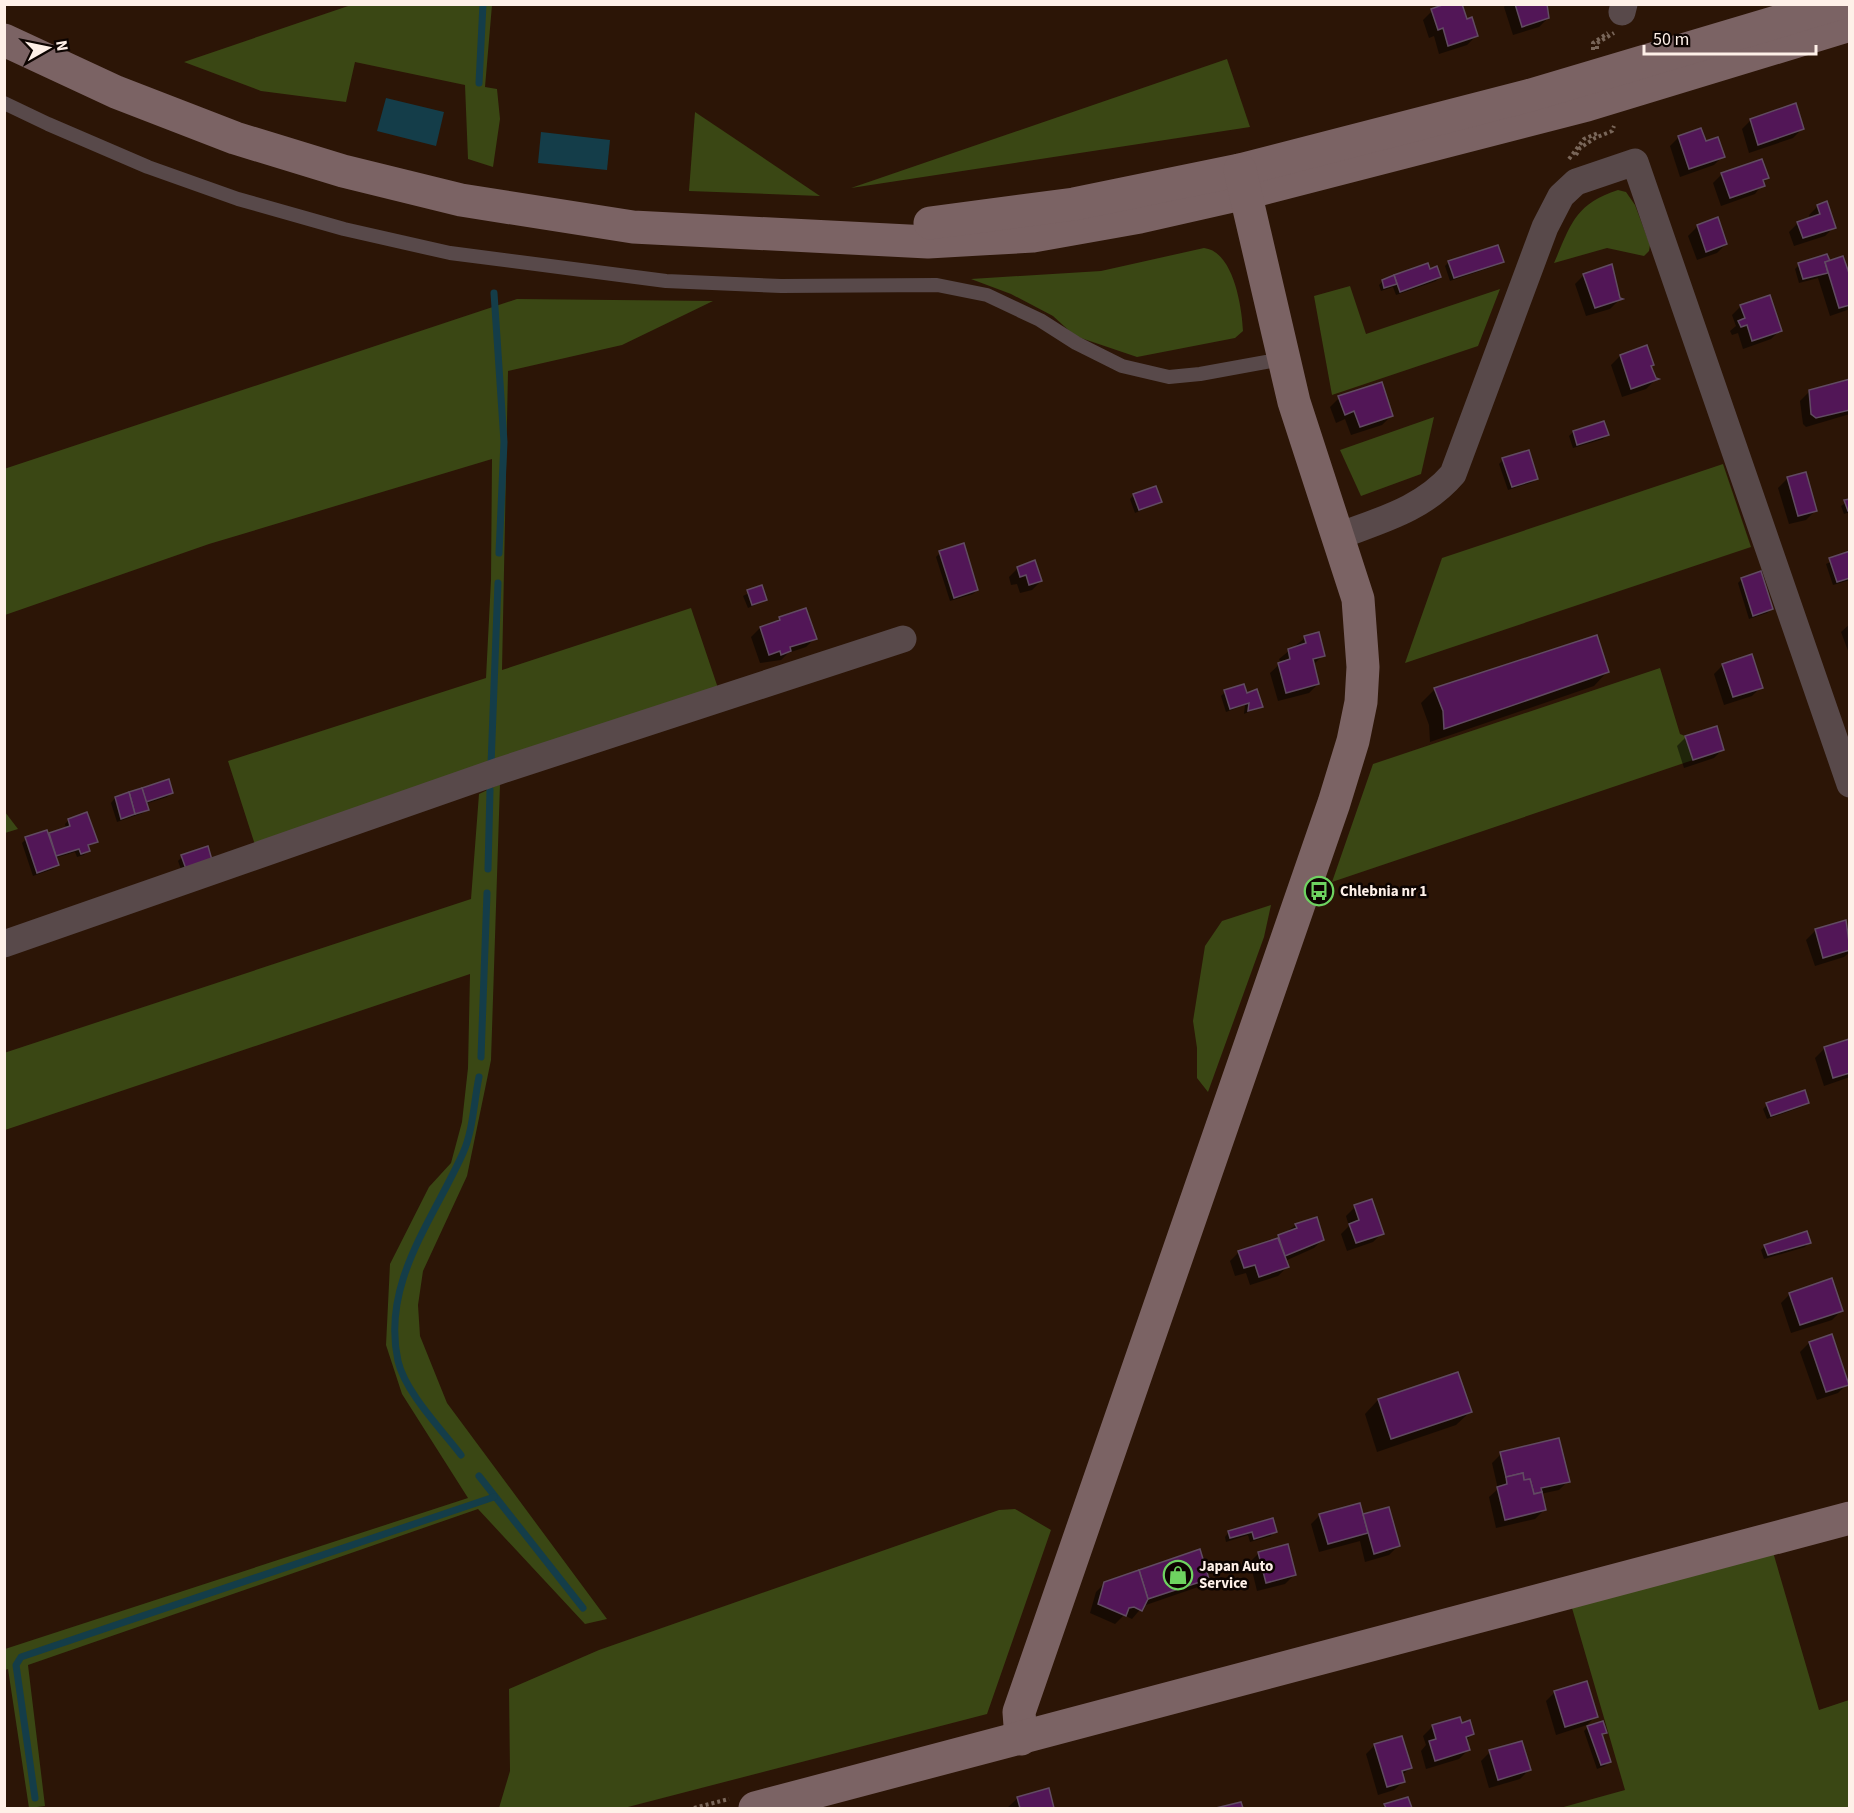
<svg xmlns="http://www.w3.org/2000/svg" width="1854" height="1813" viewBox="0 0 1854 1813" font-family="'Source Sans 3',sans-serif">
  <style>
    .green { fill: #3a4714 }
    .water { fill: #143d49 }
    .shadow { fill: #0007 }
    .lines { fill: none; stroke-linecap: round; stroke-linejoin: round }
    .stream { stroke: #143d49; stroke-width: 7 }
    .building { fill: #521657; stroke: #614b62; stroke-width: 1.5 }
    .path { stroke: #796659; stroke-width: 4; stroke-dasharray: 3 3; stroke-linecap: butt }
    .lane { stroke: #58494a; stroke-width: 14 }
    .street { stroke: #58494a; stroke-width: 27 }
    .secondary { stroke: #7b6364; stroke-width: 33 }
    .labels { text-anchor: middle; stroke-width: 5; stroke-linejoin: round; paint-order: stroke }
    .poi-label { font-size: 15px; font-weight: bold; fill: #fef0e8; stroke: #0d0401; text-anchor: start }
  </style>
  <rect width="100%" height="100%" fill="#2c1506"/>
  <!-- green -->
  <g class="green">
    <path d="M354 4 492 5 485 87 497 89 500 119 493 167 468 159 465 85 355 62 346 102 261 91 184 62Z"/>
    <path d="M1227 59 1250 127 851 188Z"/>
    <path d="M695 112 820 196 689 191Z"/>
    <path d="M1618 190 1626 192 1635 205 1650 245 1649 251 1644 256 1607 248 1554 263C1571 224 1575 204 1618 190Z"/>
    <path d="M1204 248C1233 251 1242 306 1243 331L1235 338 1137 357 1075 336 1053 316 1011 294 971 279 1101 271Z"/>
    <path d="M1350 286 1366 334 1500 289 1478 346 1332 395 1314 296Z"/>
    <path d="M517 299 713 301 622 345 508 371 502 670 691 608 720 694 257 851 228 761 486 678 491 580 492 459 209 544 5 615 4 469Z"/>
    <path d="M1434 417 1421 474 1361 496 1340 450Z"/>
    <path d="M1723 464 1751 547 1405 663 1442 558Z"/>
    <path d="M1660 668 1680 734 1685 736 1693 760 1332 882 1373 764Z"/>
    <path d="M500 784 491 1060 467 1176 423 1271 418 1305 420 1336 447 1403 607 1619 585 1624 478 1509 28 1665 45 1806 29 1808 8 1669 5 1670V1649L468 1498 402 1394 386 1345 390 1264 429 1187 451 1163 462 1122 468 1068 470 974 5 1130 4 1053 471 899 479 794Z"/>
    <path d="M5 812 18 829 5 833Z"/>
    <path d="M1271 905 1264 937 1208 1092 1197 1078V1048L1193 1021 1205 946 1222 921Z"/>
    <path d="M1015 1509 1051 1530 987 1714 624 1808H499L510 1771 509 1689 599 1650 999 1510Z"/>
    <path d="M1773 1552 1819 1710 1849 1700V1808H1560L1625 1790 1572 1608Z"/>
  </g>
  <!-- water -->
  <g class="water">
    <path d="M386 98 444 112 436 146 377 131Z"/>
    <path d="M541 132 610 140 607 170 538 163Z"/>
  </g>
  <!-- shadow -->
  <g class="shadow">
    <path d="M1506 4H1549L1544 9 1548 18 1539 27 1513 35 1504 7Z"/>
    <path d="M1432 11 1476 36 1467 45 1439 54 1434 36 1429 38 1423 20Z"/>
    <path d="M1751 120 1802 129 1793 138 1749 153 1742 129Z"/>
    <path d="M1679 137 1705 143 1723 156 1714 165 1680 177 1670 146Z"/>
    <path d="M1722 174 1767 178 1755 194 1721 206 1713 183Z"/>
    <path d="M1818 206 1834 227 1825 236 1794 246 1789 232 1798 223 1810 219 1809 215Z"/>
    <path d="M1717 219 1726 244 1717 253 1697 260 1688 236 1697 227Z"/>
    <path d="M1826 256 1828 263 1850 280V309L1830 316 1818 278 1799 283 1795 269 1799 265Z"/>
    <path d="M1502 261 1498 265 1450 281 1445 266 1449 262Z"/>
    <path d="M1427 265 1429 271 1440 277 1436 281 1396 295 1393 287 1381 291 1379 285 1383 281Z"/>
    <path d="M1584 275 1619 300 1610 309 1586 316 1575 284Z"/>
    <path d="M1741 306 1780 330 1771 339 1743 349 1738 333 1732 335 1730 331 1736 326 1732 315Z"/>
    <path d="M1620 356 1653 364 1650 367 1655 380 1646 389 1622 397 1611 365Z"/>
    <path d="M1847 381 1850 414 1806 427 1803 424 1800 401 1809 392Z"/>
    <path d="M1339 398 1391 416 1382 425 1351 435 1345 419 1336 423 1330 407Z"/>
    <path d="M1603 423 1607 435 1603 439 1573 448 1569 436 1573 432Z"/>
    <path d="M1503 460 1537 478 1533 482 1508 490 1499 464Z"/>
    <path d="M1805 474 1815 511 1806 520 1789 524 1778 488 1787 479Z"/>
    <path d="M1134 495 1160 502 1135 513 1130 499Z"/>
    <path d="M1850 500V512L1844 514 1841 506Z"/>
    <path d="M940 553 977 590 973 594 950 601 936 557Z"/>
    <path d="M1850 553V580L1833 585 1826 564Z"/>
    <path d="M1018 568 1041 581 1032 590 1020 593 1017 584 1011 585 1009 577Z"/>
    <path d="M1742 579 1772 609 1767 613 1749 619 1738 583Z"/>
    <path d="M761 587 766 600 748 608 743 596Z"/>
    <path d="M780 618 815 638 806 647 788 653 781 660 760 663 751 637 760 628 774 624Z"/>
    <path d="M1850 624V656L1841 632Z"/>
    <path d="M1305 638 1323 655 1314 664 1318 684 1309 693 1278 701 1270 673 1281 663 1279 659Z"/>
    <path d="M1723 665 1761 687 1752 696 1724 705 1714 674Z"/>
    <path d="M1607 672 1594 686 1430 742 1429 725 1421 703 1435 689Z"/>
    <path d="M1225 692 1246 695 1261 706 1244 714 1245 705 1226 712 1221 696Z"/>
    <path d="M1686 737 1723 749 1714 758 1684 768 1677 746Z"/>
    <path d="M172 793 167 797 145 804 147 809 143 813 117 822 111 803 115 798Z"/>
    <path d="M69 820 96 842 87 847 88 851 84 855 77 857 75 852 55 858 57 865 53 869 33 876 22 843 26 839 66 829 65 824Z"/>
    <path d="M182 857 211 860 182 872 178 861Z"/>
    <path d="M1845 922 1850 936V952L1844 957 1815 966 1806 940 1815 931Z"/>
    <path d="M1848 1041 1850 1077 1824 1086 1815 1058 1824 1049Z"/>
    <path d="M1808 1102 1804 1106 1767 1119 1763 1109 1767 1105Z"/>
    <path d="M1355 1207 1382 1233 1373 1242 1347 1251 1341 1234 1349 1226 1346 1216Z"/>
    <path d="M1296 1225 1323 1239 1314 1248 1285 1261 1287 1267 1278 1276 1250 1285 1246 1273 1235 1276 1230 1261 1239 1252 1274 1241Z"/>
    <path d="M1809 1242 1805 1247 1764 1259 1761 1250 1765 1246Z"/>
    <path d="M1790 1294 1841 1311 1832 1320 1791 1333 1781 1303Z"/>
    <path d="M1809 1343 1847 1384 1838 1393 1817 1400 1800 1352Z"/>
    <path d="M1378 1400 1470 1412 1456 1425 1377 1452 1365 1414Z"/>
    <path d="M1501 1454 1568 1481 1559 1490 1540 1494 1544 1510 1535 1519 1496 1528 1489 1497 1498 1489 1492 1463Z"/>
    <path d="M1388 1509 1398 1546 1389 1555 1365 1562 1360 1541 1319 1552 1311 1524 1320 1515 1362 1516Z"/>
    <path d="M1272 1520 1275 1532 1271 1536 1250 1542 1248 1535 1226 1542 1225 1537 1229 1532Z"/>
    <path d="M1259 1553 1294 1575 1285 1584 1257 1591 1250 1562Z"/>
    <path d="M1207 1578 1198 1587 1143 1606 1132 1619 1124 1615 1115 1624 1090 1613 1096 1592 1105 1583Z"/>
    <path d="M1555 1692 1596 1716 1587 1725 1556 1735 1546 1701Z"/>
    <path d="M1459 1719 1461 1724 1473 1734 1465 1741 1468 1750 1459 1759 1426 1769 1421 1751 1426 1745 1423 1736 1432 1727Z"/>
    <path d="M1588 1727 1605 1732 1601 1736 1609 1762 1605 1766 1597 1769 1584 1731Z"/>
    <path d="M1375 1745 1410 1768 1401 1776 1403 1782 1394 1790 1378 1795 1366 1754Z"/>
    <path d="M1490 1752 1529 1770 1520 1779 1489 1788 1481 1761Z"/>
    <path d="M1048 1790 1053 1808H1007L1018 1798Z"/>
    <path d="M1407 1799 1410 1808H1382L1385 1805Z"/>
  </g>
  <g class="lines">
    <!-- stream -->
    <g class="stream">
      <path d="M479 83 483 4"/>
      <path d="M494 293 504 442 499 553"/>
      <path d="M491 765 498 583"/>
      <path d="M488 869 490 790"/>
      <path d="M481 1057 487 893"/>
      <path d="M461 1455C442 1430 405 1392 398 1361 381 1283 433 1220 463 1153 473 1131 474 1101 479 1077"/>
      <path d="M479 1476 583 1608"/>
      <path d="M35 1798 16 1665 21 1657 494 1497"/>
    </g>
  </g>
  <!-- building -->
  <g class="building">
    <path d="M1445 4H1462L1467 19 1472 17 1478 36 1448 46 1443 28 1438 30 1431 9Z"/>
    <path d="M1515 4H1547L1549 18 1522 27Z"/>
    <path d="M1796 103 1804 129 1758 145 1750 119Z"/>
    <path d="M1701 128 1706 141 1718 137 1725 157 1689 169 1678 136Z"/>
    <path d="M1762 159 1769 178 1763 180 1765 186 1730 198 1721 173Z"/>
    <path d="M1827 201 1836 228 1803 238 1797 222 1820 214 1817 205Z"/>
    <path d="M1718 217 1727 244 1706 252 1697 225Z"/>
    <path d="M1498 245 1504 262 1454 278 1448 261Z"/>
    <path d="M1827 254 1830 261 1825 262 1828 273 1803 279 1798 263Z"/>
    <path d="M1843 256 1850 276V305L1839 308 1825 262Z"/>
    <path d="M1428 263 1430 269 1437 266 1441 277 1400 292 1394 275Z"/>
    <path d="M1612 264 1620 298 1623 299 1595 308 1583 274Z"/>
    <path d="M1394 275 1397 284 1384 288 1382 280Z"/>
    <path d="M1770 295 1782 331 1752 341 1747 325 1741 327 1738 321 1745 318 1740 305Z"/>
    <path d="M1647 345 1654 365 1651 366 1656 378 1659 379 1631 389 1620 355Z"/>
    <path d="M1850 379V410L1816 418 1811 414 1809 390Z"/>
    <path d="M1382 382 1393 416 1360 427 1354 411 1345 415 1338 396Z"/>
    <path d="M1604 421 1609 435 1577 445 1573 431Z"/>
    <path d="M1529 450 1538 479 1512 487 1502 458Z"/>
    <path d="M1806 472 1817 511 1798 516 1787 477Z"/>
    <path d="M1156 486 1162 502 1139 510 1133 494Z"/>
    <path d="M1850 499V511H1848L1844 500Z"/>
    <path d="M964 543 978 590 954 598 939 551Z"/>
    <path d="M1850 551V578L1837 582 1829 558Z"/>
    <path d="M1035 560 1042 581 1029 585 1026 575 1020 577 1017 567Z"/>
    <path d="M1761 571 1773 609 1753 616 1741 578Z"/>
    <path d="M762 585 767 600 752 605 747 590Z"/>
    <path d="M806 608 817 639 790 647 791 651 781 655 780 651 769 655 760 627 780 620 779 617Z"/>
    <path d="M1319 632 1325 656 1313 659 1319 684 1286 693 1278 663 1290 659 1288 649 1306 643 1304 636Z"/>
    <path d="M1597 635 1609 672 1444 729 1443 711 1434 688Z"/>
    <path d="M1752 654 1763 688 1733 697 1722 664Z"/>
    <path d="M1244 684 1247 693 1257 689 1263 707 1248 711 1249 703 1230 709 1224 690Z"/>
    <path d="M1717 726 1724 750 1693 760 1685 736Z"/>
    <path d="M169 779 173 793 146 802 142 788Z"/>
    <path d="M142 788 149 810 135 814 129 792Z"/>
    <path d="M129 792 135 814 121 819 115 797Z"/>
    <path d="M87 812 98 842 88 845 90 851 81 854 79 849 56 856 49 833 70 826 68 819Z"/>
    <path d="M47 830 59 865 37 873 25 837Z"/>
    <path d="M208 846 212 860 186 869 181 855Z"/>
    <path d="M1846 920 1850 950 1823 958 1815 929Z"/>
    <path d="M1849 1039 1850 1073 1833 1078 1824 1047Z"/>
    <path d="M1805 1090 1809 1103 1771 1116 1766 1103Z"/>
    <path d="M1372 1199 1384 1234 1356 1243 1349 1224 1359 1220 1354 1205Z"/>
    <path d="M1317 1217 1324 1240 1285 1256 1278 1235 1297 1228 1295 1224Z"/>
    <path d="M1807 1231 1811 1243 1768 1255 1764 1245Z"/>
    <path d="M1278 1238 1289 1267 1259 1277 1255 1265 1244 1268 1238 1251Z"/>
    <path d="M1832 1278 1843 1311 1800 1325 1789 1293Z"/>
    <path d="M1832 1334 1849 1385 1826 1392 1809 1342Z"/>
    <path d="M1458 1372 1472 1412 1391 1439 1378 1399Z"/>
    <path d="M1559 1438 1570 1482 1541 1488 1542 1492 1534 1494 1530 1479 1524 1480 1523 1473 1506 1477 1500 1452Z"/>
    <path d="M1523 1473 1524 1480 1530 1479 1534 1494 1542 1492 1546 1510 1505 1520 1497 1487 1507 1484 1506 1477Z"/>
    <path d="M1360 1503 1368 1533 1328 1544 1319 1514Z"/>
    <path d="M1389 1507 1400 1546 1374 1554 1363 1514Z"/>
    <path d="M1273 1518 1277 1532 1254 1539 1252 1532 1230 1538 1228 1531Z"/>
    <path d="M1288 1544 1296 1575 1266 1583 1258 1552Z"/>
    <path d="M1200 1549 1209 1579 1148 1599 1139 1570Z"/>
    <path d="M1139 1570 1148 1599 1142 1611 1134 1607 1129 1608 1126 1616 1098 1604 1104 1582Z"/>
    <path d="M1587 1681 1598 1717 1565 1727 1554 1691Z"/>
    <path d="M1460 1717 1462 1723 1470 1720 1474 1734 1466 1737 1470 1750 1435 1761 1429 1741 1436 1739 1432 1725Z"/>
    <path d="M1603 1721 1607 1733 1602 1734 1611 1762 1601 1765 1587 1726Z"/>
    <path d="M1402 1736 1412 1768 1402 1771 1405 1782 1387 1787 1374 1744Z"/>
    <path d="M1522 1741 1531 1770 1498 1780 1489 1750Z"/>
    <path d="M1049 1788 1054 1808H1020L1017 1797Z"/>
    <path d="M1408 1797 1412 1808H1386L1384 1804Z"/>
    <path d="M1241 1802 1243 1808H1216Z"/>
  </g>
  <g class="lines">
    <!-- path -->
    <g class="path">
      <path d="M1597 49V43L1614 33"/>
      <path d="M1593 50V43L1608 33"/>
      <path d="M1576 155 1580 148 1595 138 1612 131 1614 126"/>
      <path d="M1569 159 1584 139 1598 133"/>
      <path d="M694 1808 729 1799"/>
    </g>
    <!-- lane -->
    <path class="lane" d="M4 103 48 124 148 167 238 199 344 229 450 253 666 281 781 286 937 285 987 295 1040 320 1076 343 1122 366 1169 377 1200 374 1283 359"/>
    <!-- street -->
    <g class="street">
      <path d="M1622 12 1624 4"/>
      <path d="M1339 536C1381 520 1423 509 1453 474L1545 227 1561 196 1576 182 1635 162 1850 784"/>
      <path d="M4 944 499 771 903 639"/>
    </g>
    <!-- secondary -->
    <g class="secondary">
      <path d="M4 40 116 92 235 138 343 171 461 200 633 227 928 242 1033 236 1140 217 1246 193 1587 105 1850 25"/>
      <path d="M930 223 1074 204 1240 170 1531 95 1837 4"/>
      <path d="M1021 1739 1019 1712 1334 803 1353 741 1361 702 1363 667 1358 599 1294 402 1240 170"/>
      <path d="M755 1808 1850 1518"/>
    </g>
  </g>
  <!-- icons -->
  <defs>
    <g id="bus-ring" transform="scale(1.5)"><circle r="9.5" fill="#0d0401" stroke="#6ed360" stroke-width="1.5"/><path d="M-5-6H5V4H4V6H2V4H-2V6H-4V4H-5ZM-3.5-4V0h7V-4ZM-3.5 1.2v1.5H-2V1.2ZM2 1.2v1.5H3.5V1.2Z" fill="#6ed360"/></g>
    <g id="shop-ring" transform="scale(1.5)"><circle r="9.5" fill="#0d0401" stroke="#6ed360" stroke-width="1.5"/><path d="M-5-2.5h2.3a2.7 3.5 0 0 1 5.4 0H5L5.5 6h-11ZM-1.5-2.5h3a1.5 2.3 0 0 0-3 0Z" fill="#6ed360"/></g>
  </defs>
  <g fill-rule="evenodd">
    <use href="#bus-ring" x="1319" y="891"/>
    <use href="#shop-ring" x="1178" y="1575"/>
  </g>
  <g class="labels">
    <!-- poi labels -->
    <g class="poi-label">
      <text x="1340" y="896">Chlebnia nr 1</text>
      <text x="1199" y="1571">Japan Auto<tspan x="1199" dy="17">Service</tspan></text>
    </g>
  </g>
  <!-- border -->
  <rect width="1854" height="1813" fill="none" stroke="#fef0e8" stroke-width="12"/>
  <!-- north arrow -->
  <g transform="translate(48 48) rotate(81)" stroke="#0d0401" stroke-width="4.5" paint-order="stroke">
  <path d="M0-4.5L10 22L0 15L-10 22Z" fill="#fef0e8"/>
  <text y="-9" font-size="16" font-weight="bold" text-anchor="middle" fill="#fef0e8">N</text>
  </g>
  <!-- scale -->
  <path d="M1644 45v9h172v-9" fill="none" stroke="#fef0e8" stroke-width="3"/>
  <text x="1653" y="45" font-size="18" fill="#fef0e8" stroke="#0d0401" stroke-width="4.5" paint-order="stroke">50 m</text>
</svg>
